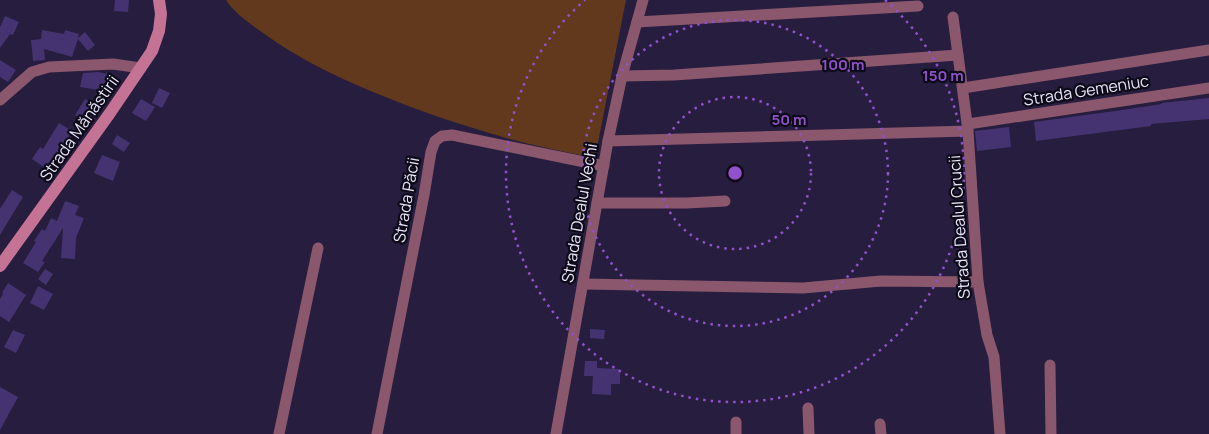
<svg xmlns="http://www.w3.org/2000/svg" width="1209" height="434" viewBox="0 0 1209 434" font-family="Manrope,sans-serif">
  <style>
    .green { fill: #62391c }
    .building { fill: #443370 }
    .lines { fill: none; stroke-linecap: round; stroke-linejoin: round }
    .street { stroke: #8a576c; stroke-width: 11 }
    .secondary { stroke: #c47395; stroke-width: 12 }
    .ring { fill: none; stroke: #9151cb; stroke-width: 2.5; stroke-dasharray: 2.5 5 }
    .labels { text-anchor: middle; stroke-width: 4.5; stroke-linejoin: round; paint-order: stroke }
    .street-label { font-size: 16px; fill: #e8e4fa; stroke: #0e0b19 }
    .centre { fill: #9151cb; stroke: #0e0b19; stroke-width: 2.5 }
    .ring-label { font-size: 15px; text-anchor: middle; font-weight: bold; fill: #9151cb; stroke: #0e0b19; stroke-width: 4.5; stroke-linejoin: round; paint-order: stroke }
  </style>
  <rect width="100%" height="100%" fill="#261d3f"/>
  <!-- green -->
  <path class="green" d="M226 0H626L595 158C565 152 535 146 506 138 461 125 416 110 373 92 335 76 299 59 266 35 253 26 234 13 226 0Z"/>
  <!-- building -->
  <g class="building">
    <path d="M115 0H129L128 12 114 11Z"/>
    <path d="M5 16 19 22 13 35 10 34 0 48V27Z"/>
    <path d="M42 30 64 34 65 30 79 34 78 38 85 32 95 45 88 51 78 39 72 57 44 49 45 60 33 61 31 40 41 39Z"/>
    <path d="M0 60 16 70 8 82 0 77Z"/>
    <path d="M98 72 114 75 111 92 80 87 83 73Z"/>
    <path d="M159 88 170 93 162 108 152 103Z"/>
    <path d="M1209 98V119L1151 124V126L1036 141 1034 122 1115 111 1162 104 1161 103Z"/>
    <path d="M85 99 101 109 91 125 75 115Z"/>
    <path d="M141 99 155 107 146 121 132 113Z"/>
    <path d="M59 123 72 131 48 170 32 159 40 147 43 149Z"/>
    <path d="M1009 127 1011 147 977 151 975 131Z"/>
    <path d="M117 135 130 143 124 152 112 144Z"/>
    <path d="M102 155 120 162 113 181 94 173Z"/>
    <path d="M12 190 23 197 0 235V209Z"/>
    <path d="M65 201 79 206 75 215 84 218 76 238 75 259 61 258 63 228 42 261 45 262 38 272 23 263 36 242 34 241 42 229 45 231 51 218 57 221Z"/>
    <path d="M45 269 53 274 46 285 38 279Z"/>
    <path d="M8 283 26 295 9 322 0 316V299L3 294 2 293Z"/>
    <path d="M38 286 53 294 44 310 30 303Z"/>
    <path d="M590 329 605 330 604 339 590 338Z"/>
    <path d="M13 330 25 335 16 353 4 347Z"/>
    <path d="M585 361H597V368L620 369V384H611V395L592 394 593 376H584Z"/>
    <path d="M0 387 18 397 0 430Z"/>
  </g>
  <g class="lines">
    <!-- street -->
    <g class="street">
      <path d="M953 17 968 131 978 282 987 335 994 357 1000 434"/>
      <path d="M637 22 918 6"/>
      <path d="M622 76 674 75 958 55"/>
      <path d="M963 88 1209 50"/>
      <path d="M0 100 32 72 49 67 113 64 141 68"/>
      <path d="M968 124 1209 88"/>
      <path d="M608 141 968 131"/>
      <path d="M597 203H687L725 201"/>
      <path d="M583 284 803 288 881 281 978 282"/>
      <path d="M1050 365 1051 434"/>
      <path d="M808 408 809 434"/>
      <path d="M736 422V434"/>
      <path d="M880 424 881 434"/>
      <path d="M279 434 318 248"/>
      <path d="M377 434 424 195 431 152 435 141 442 136 452 135 604 166"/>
      <path d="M556 434 608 141 622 76 643 0"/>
    </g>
    <!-- secondary -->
    <path class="secondary" d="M0 266 110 113 152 51 159 31 161 14 159 0"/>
  </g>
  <!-- distance rings -->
  <g class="ring">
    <circle cx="735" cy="173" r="76"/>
    <circle cx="735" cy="173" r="153"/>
    <path d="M885 0A229 229 0 1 1 585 0"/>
  </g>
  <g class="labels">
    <!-- street labels -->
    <g class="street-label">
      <text transform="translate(1086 90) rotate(-9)" y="6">Strada Gemeniuc</text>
      <text transform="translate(79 128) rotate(-55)" y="6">Strada Mănăstirii</text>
      <text transform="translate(406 200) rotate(-80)" y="6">Strada Păcii</text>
      <text transform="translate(579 213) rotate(-80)" y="6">Strada Dealul Vechi</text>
      <text transform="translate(959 227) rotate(-94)" y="6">Strada Dealul Crucii</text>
    </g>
  </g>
  <circle cx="735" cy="173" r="8" class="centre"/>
  <g class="ring-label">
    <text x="843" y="70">100 m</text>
    <text x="943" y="81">150 m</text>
    <text x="789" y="125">50 m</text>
  </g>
</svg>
